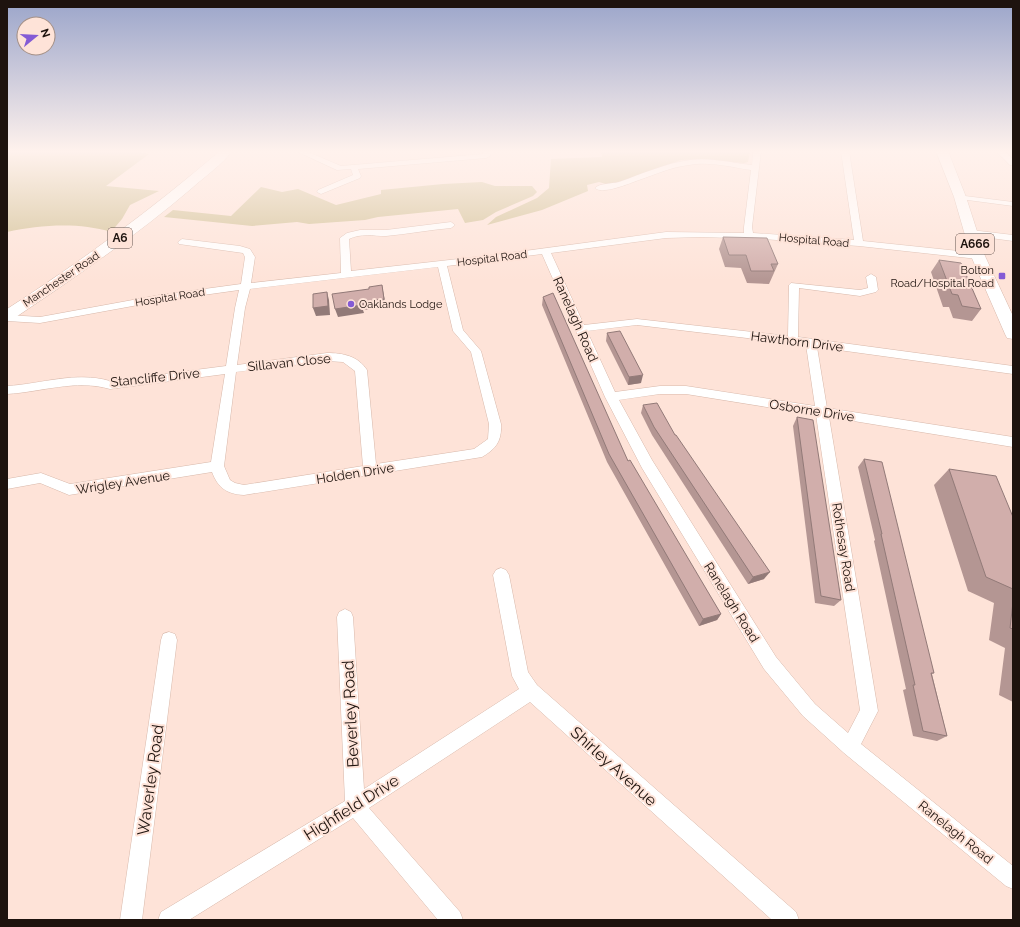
<svg xmlns="http://www.w3.org/2000/svg" width="1020" height="927" viewBox="0 0 1020 927" font-family="Raleway,sans-serif">
  <style>
    .green { fill: #d2c195 }
    .lines { fill: none; stroke-linecap: round; stroke-linejoin: round }
    .minor-casing { stroke: #d8b8aa; stroke-width: 1 }
    .primary-casing { stroke: #d8b8aa; stroke-width: 1 }
    .minor { fill: #fff; fill-rule: evenodd }
    .primary { fill: #fff; fill-rule: evenodd }
    .wall { fill: #b49693 }
    .shaded-wall { fill: #927a78 }
    .building { fill: #d1aeab; stroke: #927a78 }
    .poi-dot { fill: #845bd5; stroke: #fee3d8; stroke-width: 1.5 }
    .labels { text-anchor: middle; stroke-width: 4; stroke-linejoin: round; paint-order: stroke }
    .far-street-label { font-size: 11px; fill: #1e130e; stroke: #fee3d8 }
    .far-poi-label { font-size: 11px; fill: #1e130e; stroke: #fee3d8; text-anchor: end }
    .shield { fill: #fee3d8; stroke: #61514b; stroke-width: 1 }
    .shield-label { font-size: 12px; font-weight: bold; fill: #1e130e }
    .street-label { font-size: 13px; fill: #1e130e; stroke: #fee3d8 }
    .near-street-label { font-size: 16px; fill: #1e130e; stroke: #fee3d8 }
  </style>
  <rect width="100%" height="100%" fill="#fee3d8"/>
  <!-- green -->
  <g class="green">
    <path d="M7 151H133L149 154 106 186 159 191 130 205 122 219 111 232C78 222 40 225 7 232Z"/>
    <path d="M601 151H750L748 162 744 163 701 159 681 160 613 184H606L599 182 587 185 588 191 542 210 487 225 496 217 537 198 549 188 551 159 602 157Z"/>
    <path d="M482 182 495 186H532L537 192 533 196 496 212 483 220 465 223 458 209 378 217 365 220 309 224 297 222 252 226 164 217 173 210 231 216 261 187 282 192 298 189 336 205 381 194V190L443 184Z"/>
  </g>
  <g class="lines">
    <!-- minor casing -->
    <g class="minor-casing">
      <g id="minor">
        <path d="M296 151H306L341 166 483 154V151H491L490 156 486 158 358 169 361 176 360 178 321 194 317 192 318 190 353 175 351 169 337 170Z"/>
        <path d="M753 151H761L752 227 753 233 854 240 841 151H849L863 241 978 253 983 256 978 259 859 246 763 239 701 237 666 238 551 253 584 325 637 319 788 336 789 285 791 283 860 290 868 288 866 277 871 274 876 277 878 290 876 292 860 296 799 288 798 337 1013 366V374L817 347 827 408 1013 437V447L829 417 878 711 861 744 1013 866V889L1006 886 844 753 803 716 764 669 642 468 605 397 542 254 447 266 463 330 481 351 501 424C502 441 496 449 482 457L244 495C227 494 218 488 212 472L69 495 40 483 7 489V479L41 473 70 484 211 462 225 374 110 389C75 379 42 392 7 394V386C42 384 75 371 110 381L226 366 235 308 239 290 160 301 40 323 7 321V315L40 317 160 295 241 284 245 257 243 253 179 244 178 242 182 239 240 246 250 249 255 257 251 283 341 273 340 238 347 233 360 230H386L451 222 455 225 451 228C429 230 407 234 386 236 373 236 361 233 349 239L351 271 494 255 666 232 744 233V227L751 170C731 167 709 161 689 165 672 167 656 174 639 180 630 183 603 195 595 188 600 183 611 184 619 182 642 174 666 163 690 160 710 157 732 163 752 165ZM438 267 453 331 471 352 489 424 488 439 474 449 376 464 367 370C358 356 343 353 327 353L237 365 245 308 250 289ZM637 325 806 345 815 406 686 386H660L615 392 587 331ZM327 361 343 362 355 371 363 466 244 485 235 483 230 480 224 466 236 372ZM660 394H686L816 415 860 710 848 733 815 704 776 657 652 460 619 400Z"/>
        <path d="M996 151H1004L1013 159V165H1010Z"/>
        <path d="M957 195 1013 202V206L960 199H957Z"/>
        <path d="M971 230 1013 235V241L968 235 967 233 968 231Z"/>
        <path d="M501 568 506 570 509 575 528 672 537 685 796 912 799 920H772L530 702 369 808 460 912 463 920H438L353 818 189 920H158L161 912 345 801 337 617 339 612 345 609 351 612 353 617 364 789 519 689 512 676 493 575 496 570Z"/>
        <path d="M169 632 175 634 177 640 142 920H120L161 640 163 634Z"/>
      </g>
    </g>
    <!-- primary casing -->
    <g class="primary-casing">
      <g id="primary">
        <path d="M220 151H232C223 164 204 177 192 188 136 236 74 278 13 319L7 321V309C82 261 152 209 220 151Z"/>
        <path d="M936 151H948L966 197 985 256 1013 316V339L1007 338 1005 334 971 256 954 197Z"/>
      </g>
    </g>
    <!-- minor -->
    <use href="#minor" class="minor"/>
    <!-- primary -->
    <use href="#primary" class="primary"/>
  </g>
  <!-- wall -->
  <g class="wall">
    <path d="M723 237 778 264 769 284 747 283 741 268 725 267 719 249Z"/>
    <path d="M939 260 981 309 972 321 953 318 949 307H943L931 272Z"/>
    <path d="M543 297 628 461 721 614 717 620 699 626 607 462 542 305Z"/>
    <path d="M607 333 641 383 628 385 606 341Z"/>
    <path d="M643 405 675 435 764 579 748 584 652 435 641 413Z"/>
    <path d="M797 417 841 600 834 606 815 603 793 426Z"/>
    <path d="M864 459 934 673 932 674 947 736 937 741 913 736 903 690 906 689 874 541 875 540 858 467Z"/>
    <path d="M949 469 1013 517V702L999 695 1005 648 989 640 994 603 968 591 934 485Z"/>
  </g>
  <!-- shaded-wall -->
  <g class="shaded-wall">
    <path d="M382 285 386 307 363 310 364 313 338 317 335 309 361 302Z"/>
    <path d="M327 292 329 300 330 315 316 316 313 308Z"/>
    <path d="M643 375 641 383 628 385 629 377Z"/>
    <path d="M770 572 764 579 748 584 753 577Z"/>
    <path d="M721 614 717 620 699 626 703 619Z"/>
  </g>
  <!-- building -->
  <g class="building">
    <path d="M723 237 767 238 778 264H771L774 271H751L746 255H729Z"/>
    <path d="M939 260 961 263 981 309 962 306 958 295 952 294Z"/>
    <path d="M382 285 384 299 361 302 362 305 335 309 332 294 369 289V287Z"/>
    <path d="M327 292 328 306 313 308V294Z"/>
    <path d="M553 293 628 461 630 460 721 614 703 619 609 454 543 297Z"/>
    <path d="M620 331 643 375 629 377 607 333Z"/>
    <path d="M657 403 675 435H676L770 572 753 577 654 427 643 405Z"/>
    <path d="M797 417 813 420 841 600 821 596Z"/>
    <path d="M864 459 882 462 934 673H931L947 736 923 731 913 685H915L881 534H882Z"/>
    <path d="M949 469 996 476 1013 517V589L986 577Z"/>
    <path d="M1013 602V629L1010 628Z"/>
  </g>
  <!-- sky -->
  <linearGradient id="sky" x2="0" y2="1"><stop stop-color="#9ba5ca"/><stop offset="0.54" stop-color="#fff2ed"/><stop offset="1" stop-color="#fff2ed" stop-opacity="0"/></linearGradient>
  <rect width="1020" height="281" fill="url(#sky)"/>
  <!-- markers -->
  <g class="poi-dot">
    <rect x="998" y="272" width="8" height="8" rx="2"/>
    <circle cx="351" cy="304" r="4"/>
  </g>
  <g class="labels">
    <!-- far-street labels -->
    <g class="far-street-label">
      <text transform="translate(814 240) rotate(5)" y="4">Hospital Road</text>
      <text transform="translate(492 258) rotate(-7)" y="4">Hospital Road</text>
      <text transform="translate(61 279) rotate(-34)" y="4">Manchester Road</text>
      <text transform="translate(170 297) rotate(-9)" y="4">Hospital Road</text>
    </g>
    <!-- far-poi labels -->
    <g class="far-poi-label">
      <text x="994" y="274">Bolton<tspan x="994" dy="13">Road/Hospital Road</tspan></text>
      <text x="359" y="308" text-anchor="start">Oaklands Lodge</text>
    </g>
    <!-- shield labels -->
    <g class="shield">
      <rect x="108" y="228" width="24" height="20" rx="3"/>
      <rect x="956" y="234" width="38" height="20" rx="3"/>
    </g>
    <g class="shield-label">
      <text x="120" y="242">A6</text>
      <text x="975" y="248">A666</text>
    </g>
    <!-- street labels -->
    <g class="street-label">
      <text transform="translate(576 319) rotate(66)" y="5">Ranelagh Road</text>
      <text transform="translate(797 341) rotate(7)" y="5">Hawthorn Drive</text>
      <text transform="translate(289 362) rotate(-6)" y="5">Sillavan Close</text>
      <text transform="translate(155 377) rotate(-6)" y="5">Stancliffe Drive</text>
      <text transform="translate(812 410) rotate(9)" y="5">Osborne Drive</text>
      <text transform="translate(355 473) rotate(-9)" y="5">Holden Drive</text>
      <text transform="translate(123 482) rotate(-9)" y="5">Wrigley Avenue</text>
      <text transform="translate(844 547) rotate(81)" y="5">Rothesay Road</text>
      <text transform="translate(732 602) rotate(58)" y="5">Ranelagh Road</text>
      <text transform="translate(956 832) rotate(39)" y="5">Ranelagh Road</text>
    </g>
    <!-- near-street labels -->
    <g class="near-street-label">
      <text transform="translate(350 714) rotate(-93)" y="6">Beverley Road</text>
      <text transform="translate(614 766) rotate(42)" y="6">Shirley Avenue</text>
      <text transform="translate(150 780) rotate(-82)" y="6">Waverley Road</text>
      <text transform="translate(351 807) rotate(-32)" y="6">Highfield Drive</text>
    </g>
  </g>
  <!-- border -->
  <rect width="1020" height="927" fill="none" stroke="#1e130e" stroke-width="16"/>
  <!-- north arrow -->
  <g transform="translate(36 36) rotate(72)"><circle r="19" fill="#fee3d8" stroke="#a49087"/>
  <path d="M0-3L7 15L0 10L-7 15Z" fill="#845bd5"/>
  <text y="-6" font-size="11" font-weight="bold" text-anchor="middle" fill="#1e130e">N</text>
  </g>
</svg>
